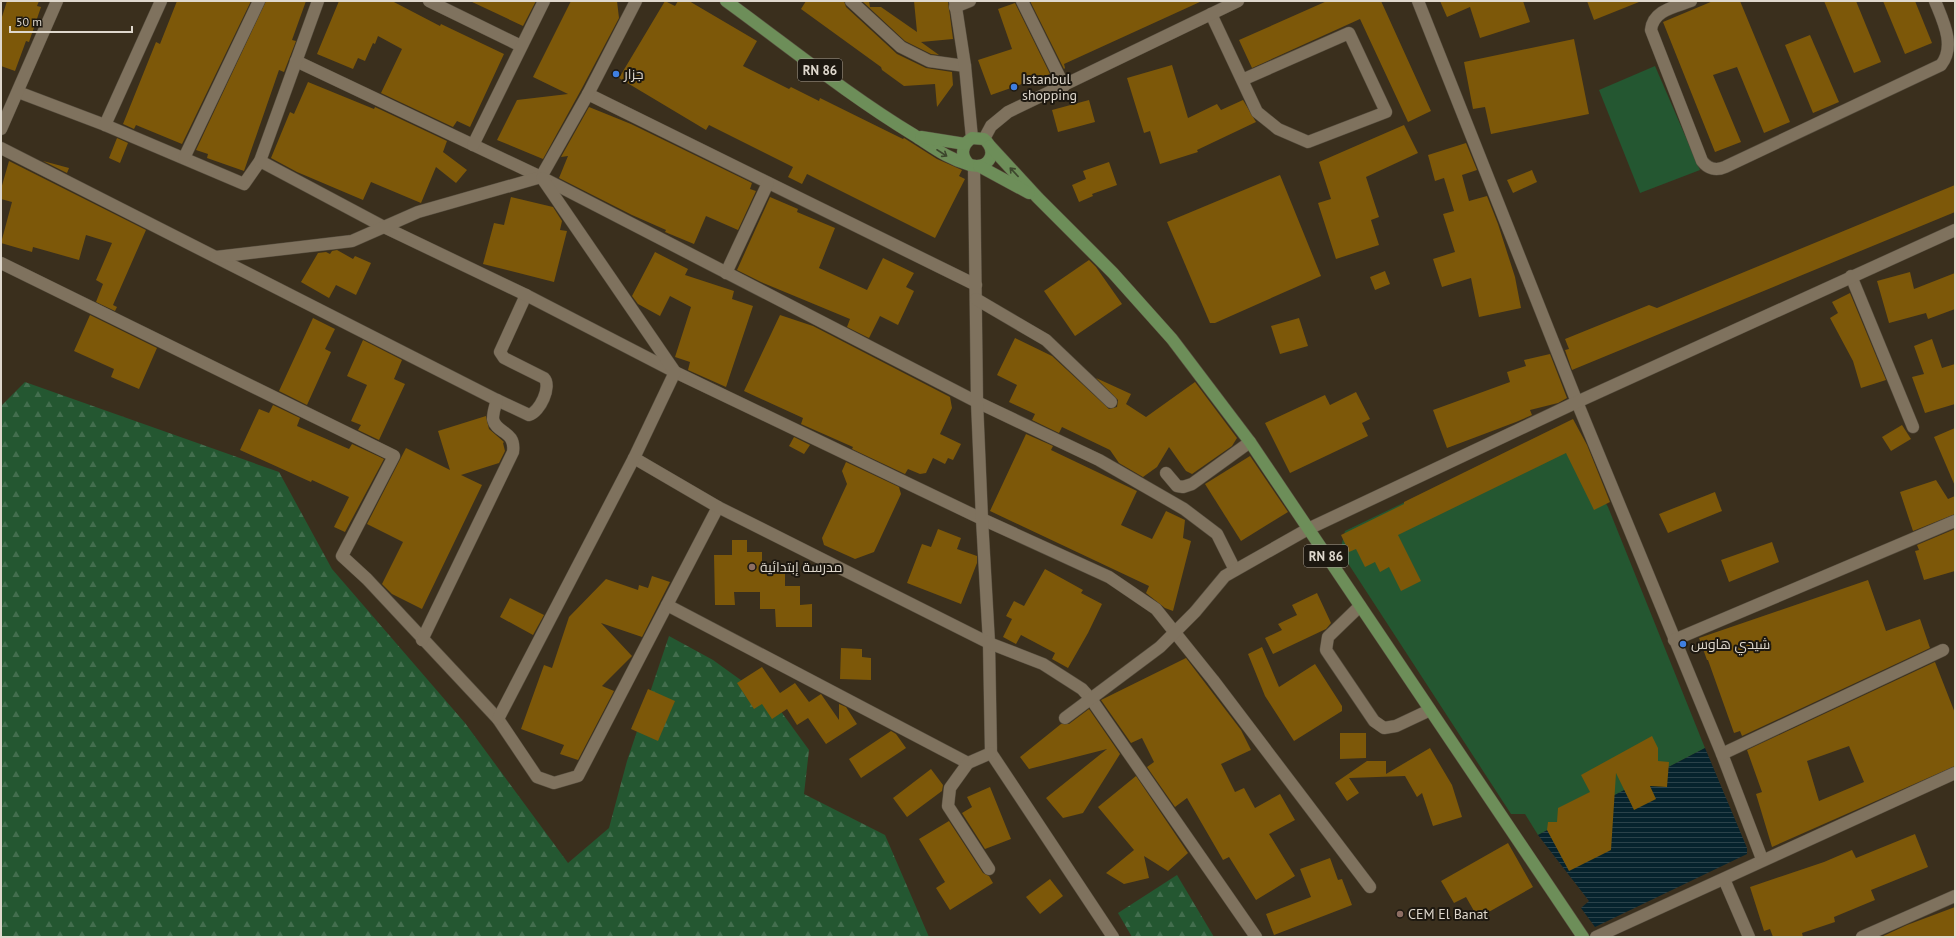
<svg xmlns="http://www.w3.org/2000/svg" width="1956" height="938" viewBox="0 0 1956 938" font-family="'PT Sans',Cairo,sans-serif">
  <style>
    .forest { fill: url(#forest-firs) }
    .pitch { fill: #245731 }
    .water { fill: url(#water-rules) }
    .building { fill: #7d5809; fill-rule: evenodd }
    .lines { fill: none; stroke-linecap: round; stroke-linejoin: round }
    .minor-casing { stroke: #564d3e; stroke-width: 13 }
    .major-casing { stroke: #564d3e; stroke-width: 13 }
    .minor { stroke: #7f725e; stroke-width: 12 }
    .major { stroke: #6d8e59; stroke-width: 12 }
    .oneway { stroke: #3d472d }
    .shop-dot { fill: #3f7fe0; stroke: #1d1810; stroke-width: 1.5 }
    .education-dot { fill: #8d6e63; stroke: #1d1810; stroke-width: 1.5 }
    .labels { text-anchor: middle; stroke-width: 4; stroke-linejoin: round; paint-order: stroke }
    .shield { fill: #1d1810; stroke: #a59e94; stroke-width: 1 }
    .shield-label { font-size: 13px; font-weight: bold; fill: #dfd8cd }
    .poi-label { font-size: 14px; fill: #dfd8cd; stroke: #1d1810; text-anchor: start }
  </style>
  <defs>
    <pattern id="forest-firs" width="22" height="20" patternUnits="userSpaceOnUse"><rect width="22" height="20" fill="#245731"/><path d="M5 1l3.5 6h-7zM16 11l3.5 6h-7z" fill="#436e4e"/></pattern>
    <pattern id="water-rules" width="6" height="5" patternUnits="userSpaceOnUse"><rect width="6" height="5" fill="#06232d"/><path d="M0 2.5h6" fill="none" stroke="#2a424a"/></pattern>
  </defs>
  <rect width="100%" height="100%" fill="#3a2f1d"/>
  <!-- forest -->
  <g class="forest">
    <path d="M25 382 279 472 332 569 465 723 568 863 609 828 627 761 669 636 713 660 777 706 809 750 804 794 885 835 929 937H1V406Z"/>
    <path d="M1177 875 1214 937H1132L1118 913Z"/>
  </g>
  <!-- pitch -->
  <g class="pitch">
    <path d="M1655 66 1700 170 1640 193 1599 90Z"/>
    <path d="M1561 427 1608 507 1705 748 1538 835 1525 814H1511L1340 551 1345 531Z"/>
  </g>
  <!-- water -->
  <path class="water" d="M1705 748 1747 848V854L1595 927 1581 908 1589 901 1538 835Z"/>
  <!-- building -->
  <g class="building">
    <path d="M7 1H39L37 6 41 7 29 42 26 41 15 71 1 66V20Z"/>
    <path d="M177 1H251L182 144 136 125 134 129 123 124 156 42 160 44Z"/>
    <path d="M266 1H306L292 40 296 41 284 72 279 70 244 171 207 158 208 154 196 150Z"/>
    <path d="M339 1H392L440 26 441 24 504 54 470 127 457 121 453 127 381 93 402 49 378 36 375 44 373 43 365 61 358 58 353 69 317 54Z"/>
    <path d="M470 1H536L523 26Z"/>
    <path d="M571 1H617L619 18 581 90 543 159 497 140 517 100 568 94 533 77Z"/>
    <path d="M665 1 675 6 678 1H689L757 41 743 66 789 89 791 87 819 101 820 98 903 139 904 138 937 159 962 170 959 176 965 179 935 238 807 174 802 184 788 177 793 167 709 125 706 130 619 78Z"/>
    <path d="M806 1H844L846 7 897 54 926 68 952 72 953 85 937 107 935 84 904 86 882 70 881 67 801 9Z"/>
    <path d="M862 1H869L870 7H881L917 32 914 1H948L953 39 921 42 939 55 931 54 905 41Z"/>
    <path d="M1030 1H1202L1064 64 1065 68 1064 69Z"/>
    <path d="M1327 1H1381L1431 111 1408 122 1360 19 1252 68 1239 40Z"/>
    <path d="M1440 1H1523L1530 22 1480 38 1470 7 1447 17Z"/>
    <path d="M1587 1H1638L1639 2 1594 20Z"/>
    <path d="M1713 1H1740L1790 122 1764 133 1737 67 1713 75 1741 142 1715 152 1663 22Z"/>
    <path d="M1824 1H1856L1881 62 1854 73Z"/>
    <path d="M1883 1H1915L1932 43 1905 54Z"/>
    <path d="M1015 3 1050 74 991 95 978 60 1012 49 998 9Z"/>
    <path d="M1810 35 1839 102 1813 113 1785 45Z"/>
    <path d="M1574 39 1589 114 1491 134 1485 107 1473 109 1464 62Z"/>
    <path d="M1172 65 1188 118 1217 104 1221 110 1243 100 1256 122 1197 150 1198 152 1160 164 1150 131 1144 133 1127 78Z"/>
    <path d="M308 82 374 109 375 107 447 141 443 152 467 170 456 183 436 167 421 203 371 182 363 200 297 172 271 158 290 112 294 114Z"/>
    <path d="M1089 100 1095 122 1058 132 1052 110Z"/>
    <path d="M589 107 631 124 752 183 750 189 756 191 738 230 706 216 694 244 665 232 666 230 632 215 559 178 568 156 561 157Z"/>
    <path d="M1404 125 1418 153 1366 177 1379 217 1371 220 1379 245 1336 259 1318 203 1331 199 1319 162Z"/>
    <path d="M117 138 128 143 120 163 109 158Z"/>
    <path d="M1466 143 1477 170 1462 175 1469 201 1487 196 1498 224 1515 277 1521 308 1479 317 1471 278 1442 287 1433 259 1455 252 1443 214 1454 211 1444 178 1435 181 1428 155Z"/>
    <path d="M9 161 146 230 113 305 117 307 115 311 96 302 103 284 96 280 112 243 86 235 79 260 33 247 32 252 1 243 12 202 1 199V189Z"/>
    <path d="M43 161 69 168 67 173Z"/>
    <path d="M1109 162 1117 185 1092 194 1093 196 1079 202 1072 185 1086 179 1083 171Z"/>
    <path d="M1532 170 1537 182 1513 193 1507 180Z"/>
    <path d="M1280 175 1321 276 1215 323H1210L1167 222Z"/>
    <path d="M1955 185V212L1572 370 1565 350 1569 349 1565 339 1649 305 1657 308Z"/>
    <path d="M511 197 553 207 562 221 560 230 567 231 554 282 483 264 494 223 504 225Z"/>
    <path d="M770 197 798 209 797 212 835 228 819 268 867 290 883 258 914 273 906 287 914 291 898 325 880 316 869 338 847 327 850 319 761 282 737 270Z"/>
    <path d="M337 250 353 259 355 256 371 263 356 295 336 285 329 298 301 282 318 253 326 252 330 254 332 251Z"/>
    <path d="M655 252 688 269 685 275 734 291 732 299 753 306 726 387 688 370 690 362 675 357 691 307 670 296 660 316 638 304 632 296Z"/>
    <path d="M1089 260 1096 267 1122 304 1075 336 1044 291Z"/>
    <path d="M1385 271 1390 284 1375 290 1370 277Z"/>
    <path d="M1910 272 1914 289 1955 273V309L1928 319 1926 313 1889 323 1877 281Z"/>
    <path d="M1850 293 1886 380 1861 388 1853 361 1830 318 1838 313 1832 302Z"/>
    <path d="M90 315 157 348 139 389 111 377 114 369 74 351Z"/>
    <path d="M780 315 813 326 950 397 952 408 940 434 961 444 953 460 948 458 945 464 933 458 926 473 920 474 908 469 905 474 852 449 853 447 801 424 803 418 744 391Z"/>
    <path d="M313 318 335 329 325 349 331 352 307 405 279 391Z"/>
    <path d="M1299 318 1308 346 1280 354 1271 326Z"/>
    <path d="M1015 338 1052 356 1109 409 1117 407 1118 400 1096 378 1131 394 1126 404 1146 417 1195 382 1237 438 1232 446 1192 474 1186 471 1169 447 1157 467 1143 477 1119 463 1110 450 1062 427 1059 433 1032 420 1035 414 1009 402 1017 385 997 375Z"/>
    <path d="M1932 339 1942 368 1955 364V404L1925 413 1912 377 1924 374 1914 346Z"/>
    <path d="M363 340 402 360 394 379 405 384 379 440 358 430 361 425 351 421 367 385 347 376Z"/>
    <path d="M1550 354 1567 398 1558 403 1530 410 1532 415 1516 422 1447 448 1433 410 1510 382 1507 372 1526 366 1524 360Z"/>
    <path d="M1356 392 1370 419 1362 423 1368 436 1290 473 1265 423 1325 395 1330 405Z"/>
    <path d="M273 405 300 418 297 426 349 449 352 444 384 459 345 532 334 527 349 497 312 480 311 482 240 450 259 409 269 413Z"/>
    <path d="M486 416 489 429 504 442 503 443 505 451 499 463 461 475 482 485 422 609 392 594 382 584 403 542 367 524 406 448 450 470 438 431Z"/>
    <path d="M1573 419 1587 445 1610 502 1594 510 1566 453 1398 535 1421 581 1401 591 1389 567 1380 572 1375 562 1365 567 1356 549 1349 552 1341 535 1404 504V502Z"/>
    <path d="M1902 425 1911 439 1891 451 1882 437Z"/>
    <path d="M1955 428V486L1934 437Z"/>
    <path d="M1026 434 1053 446 1051 450 1137 491 1121 525 1152 539 1166 511 1185 520 1183 538 1191 541 1173 611 1165 608 1146 593 1149 586 990 511Z"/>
    <path d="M794 437 810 445 804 454 789 446Z"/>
    <path d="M1250 456 1288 512 1241 541 1205 484Z"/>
    <path d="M846 462 899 487 901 494 874 552 855 559 824 545 822 538 847 484 842 471Z"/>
    <path d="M1936 480 1948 499 1955 496V514L1913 531 1900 492Z"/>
    <path d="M1715 492 1722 511 1668 533 1659 514Z"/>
    <path d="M938 529 961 538 957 549 977 556V563L961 604 907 583 922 544 931 547Z"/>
    <path d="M1955 529V571L1924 580 1915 551 1919 550 1917 545Z"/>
    <path d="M732 540H747V552H762V570H785V586H800V605L812 604V627H776L775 609H760V592H734L735 605H715L714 555H732Z"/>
    <path d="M1772 542 1779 562 1729 582 1721 560Z"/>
    <path d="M1045 569 1083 590 1081 593 1102 604 1088 633 1068 668 1052 659 1055 653 1021 635 1016 644 1003 637 1012 619 1006 616 1014 601 1024 606Z"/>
    <path d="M652 576 670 582 642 637 601 623 632 656 602 686 614 691 578 760 560 754 564 745 521 729 544 665 552 668 569 617 606 579 638 590 639 585 648 588Z"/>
    <path d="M1868 580 1886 631 1920 619 1930 648 1742 736 1740 731 1734 733 1708 660H1707L1699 638Z"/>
    <path d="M1317 593 1331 623 1326 629 1273 654 1265 638 1282 630 1278 624 1297 615 1292 605Z"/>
    <path d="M510 598 544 615 533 635 500 617Z"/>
    <path d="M1262 647 1279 687 1315 664 1342 706V711L1294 741 1265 696 1248 654Z"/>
    <path d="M841 648 862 649V657L871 658V680L840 679Z"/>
    <path d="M1186 658 1241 730 1251 750 1221 764 1235 792 1244 788 1255 808 1280 794 1295 820 1269 834 1295 876 1256 900 1229 857 1223 860 1187 798 1175 807 1147 767 1154 762 1142 738 1131 743 1101 700Z"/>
    <path d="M1935 662 1955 713V766L1772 847 1756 794 1762 792 1747 750ZM1849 746 1864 782 1819 801 1807 761Z"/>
    <path d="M762 667 780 693 795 683 809 702 821 694 839 720V704L846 707 857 724 826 744 808 718 797 725 787 709 772 719 762 704 754 709 737 683Z"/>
    <path d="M648 689 675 701 658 741 631 729Z"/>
    <path d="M1089 709 1120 754 1083 813 1063 818 1046 798 1107 749 1029 769 1020 757 1061 724H1069Z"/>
    <path d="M891 731 896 734 906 748 861 778 849 759Z"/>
    <path d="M1340 733H1366V758L1340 759Z"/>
    <path d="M1652 736 1658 748V761L1669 762 1667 787 1650 786 1656 799 1634 810 1616 773 1611 850 1569 871 1547 830 1548 822H1557L1558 808 1590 792 1581 775Z"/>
    <path d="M1430 748 1452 785 1462 817 1433 826 1422 793 1417 797 1405 776 1349 778 1359 793 1347 801 1335 783 1367 761H1386V774Z"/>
    <path d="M931 769 943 785 942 791 907 817 893 798Z"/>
    <path d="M1136 776 1188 853 1168 871 1144 856 1149 878 1124 884 1106 873 1134 850 1098 807Z"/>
    <path d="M990 787 1011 839 985 849 962 813 972 807 967 797Z"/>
    <path d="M949 821 983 873 989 876 993 883 950 910 936 888 945 882 919 839Z"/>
    <path d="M1915 834 1928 867 1871 890 1875 900 1834 917 1835 922 1802 933 1803 937H1773L1770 929 1764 931 1750 887 1824 862 1852 850 1856 858Z"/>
    <path d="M1508 843 1533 887 1478 918 1466 897 1454 903 1441 881Z"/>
    <path d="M1330 858 1338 880 1342 879 1352 905 1274 935 1266 914 1311 897 1300 869Z"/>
    <path d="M1050 879 1063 896 1040 914 1026 897Z"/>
    <path d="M1955 907V937H1881L1907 925Z"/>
  </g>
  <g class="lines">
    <!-- minor casing -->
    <g class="minor-casing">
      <g id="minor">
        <path d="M429 1 521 46"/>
        <path d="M851 1 901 47 929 61 965 66"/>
        <path d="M955 1 965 66 972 138"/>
        <path d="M1022 1 1064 86"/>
        <path d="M1418 1 1577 402 1722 754 1762 859"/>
        <path d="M1691 1C1675 7 1653 10 1651 30L1702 161C1708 169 1716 171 1725 167L1941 65C1956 46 1943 21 1935 1"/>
        <path d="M955 7 970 1"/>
        <path d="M1211 14 1257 112 1278 129 1308 142 1386 112 1349 33 1242 80"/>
        <path d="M296 61 541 177 977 402 1099 460 1184 509 1217 534 1235 570"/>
        <path d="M18 92 105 125 244 184 260 161 318 1"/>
        <path d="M588 94 976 285"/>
        <path d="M105 125 161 1"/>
        <path d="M1 129 57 1"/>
        <path d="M984 139 991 126 1008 112 1238 1"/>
        <path d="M473 145 544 1"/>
        <path d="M1 148 497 400 529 415C540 412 552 386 544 378L504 358 500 352 526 295"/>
        <path d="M184 158 259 1"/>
        <path d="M260 161 384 227 526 295 675 372 982 519 1109 577 1156 609 1213 680 1370 887"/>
        <path d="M974 166 977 402 982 519 989 643 991 753 1113 937"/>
        <path d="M216 257 352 241 418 212 541 177 588 94 636 1"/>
        <path d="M1 263 394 456 342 556 367 579 498 719 537 777 554 783 578 776 718 507"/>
        <path d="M726 273 768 183"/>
        <path d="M1851 276 1913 427"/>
        <path d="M976 299 1046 340 1111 402"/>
        <path d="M634 458 718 507 989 643 1043 664 1082 689 1091 699 1256 937"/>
        <path d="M1166 473 1177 486 1183 487 1192 484 1250 442"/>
        <path d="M667 605 968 763 991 753"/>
        <path d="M1360 606 1328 637 1326 650 1374 721 1384 728 1396 726 1430 710"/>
        <path d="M422 640 513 452C516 430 496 434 493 419 493 413 495 406 497 400"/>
        <path d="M1674 640 1955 521"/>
        <path d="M1065 718 1160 647 1195 612 1225 576 1308 529 1577 402 1955 230"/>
        <path d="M498 719 634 458 675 372 542 178"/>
        <path d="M1722 754 1943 650"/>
        <path d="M968 763 950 788 948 806 989 869"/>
        <path d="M1724 879 1749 937"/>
        <path d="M1596 937C1716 883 1835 827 1955 773"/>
        <path d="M1862 937 1955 896"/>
      </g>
    </g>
    <!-- major casing -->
    <g class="major-casing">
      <g id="major">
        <path d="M726 1C788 46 848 95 914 135 933 147 948 159 970 165 989 170 999 152 984 139L972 138C961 145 960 157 970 165"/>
        <path d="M921 137 965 144"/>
        <path d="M990 146 1038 198 1113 273 1172 339 1250 442 1583 937"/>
        <path d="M979 166 1029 193"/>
      </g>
    </g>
    <!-- minor -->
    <use href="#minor" class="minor"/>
    <!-- major -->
    <use href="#major" class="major"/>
  </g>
  <!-- one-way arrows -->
  <defs><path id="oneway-shaft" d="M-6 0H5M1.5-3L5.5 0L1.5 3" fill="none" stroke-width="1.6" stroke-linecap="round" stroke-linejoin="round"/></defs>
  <g class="oneway">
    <use href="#oneway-shaft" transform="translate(942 153) rotate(33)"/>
    <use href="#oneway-shaft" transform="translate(1014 172) rotate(-133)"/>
  </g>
  <!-- markers -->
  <g class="shop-dot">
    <circle cx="616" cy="74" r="4"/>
    <circle cx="1014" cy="87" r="4"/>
    <circle cx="1683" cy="644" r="4"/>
  </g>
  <g class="education-dot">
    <circle cx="752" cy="567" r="4"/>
    <circle cx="1400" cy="914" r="4"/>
  </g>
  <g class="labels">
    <!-- shield labels -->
    <g class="shield">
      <rect x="798" y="59" width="44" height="22" rx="3"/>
      <rect x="1304" y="545" width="44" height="22" rx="3"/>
    </g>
    <g class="shield-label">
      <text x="820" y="75">RN 86</text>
      <text x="1326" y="561">RN 86</text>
    </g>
    <!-- poi labels -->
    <g class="poi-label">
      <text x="624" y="79">جزار</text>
      <text x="1022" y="84">Istanbul<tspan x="1022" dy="16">shopping</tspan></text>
      <text x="760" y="572">مدرسة إبتدائية</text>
      <text x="1691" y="649">شيدي هاوس</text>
      <text x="1408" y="919">CEM El Banat</text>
    </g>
  </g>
  <!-- border -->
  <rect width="1956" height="938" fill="none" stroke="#dfd8cd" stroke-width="4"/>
  <!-- scale -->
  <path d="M10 26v6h122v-6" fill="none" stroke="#dfd8cd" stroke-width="2"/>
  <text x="16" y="26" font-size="12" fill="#dfd8cd" stroke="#1d1810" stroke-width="3" paint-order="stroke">50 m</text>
</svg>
